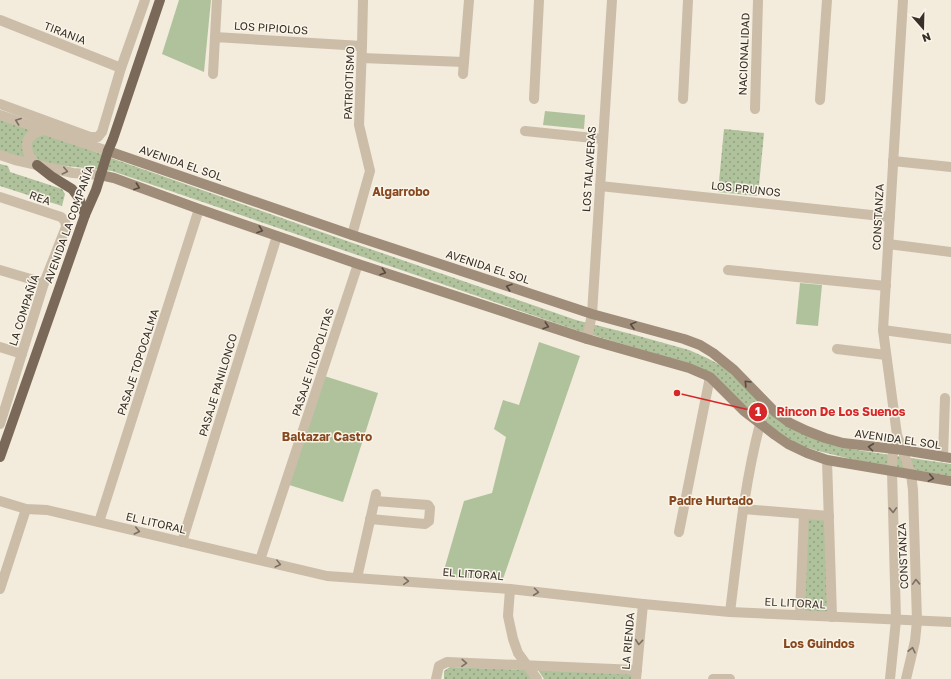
<svg xmlns="http://www.w3.org/2000/svg" width="951" height="679" viewBox="0 0 951 679" font-family="'Golos Text',sans-serif">
  <style>
    .grass { fill: url(#grass-dots) }
    .park { fill: #afc29c }
    .lines { fill: none; stroke-linecap: round; stroke-linejoin: round }
    .minor { stroke: #cbbda8; stroke-width: 10 }
    .tertiary { stroke: #cbbda8; stroke-width: 10 }
    .secondary { stroke: #9f8c79; stroke-width: 10 }
    .primary { stroke: #7a6959; stroke-width: 10 }
    .oneway { stroke: #7a6f62 }
    .oneway2 { stroke: #574b40 }
    .labels { text-anchor: middle; stroke-width: 3; stroke-linejoin: round; paint-order: stroke }
    .street-label { font-size: 11px; fill: #382f28; stroke: #faf5e9 }
    .neighbourhood-label { font-size: 12px; font-weight: bold; fill: #88481f; stroke: #faf5e9 }
    .leader { fill: none; stroke: #d62828; stroke-width: 1.5 }
    .callout-dot { fill: #d62828; stroke: #faf5e9; stroke-width: 1.5 }
    .mark-label { font-size: 12px; text-anchor: middle; font-weight: bold; fill: #fff }
    .callout-label { font-size: 12px; text-anchor: middle; font-weight: bold; fill: #d62828; stroke: #faf5e9; stroke-width: 3; stroke-linejoin: round; paint-order: stroke }
  </style>
  <defs>
    <pattern id="grass-dots" width="8" height="8" patternUnits="userSpaceOnUse"><rect width="8" height="8" fill="#afc29c"/><path d="M2 2h.1M6 6h.1" fill="none" stroke="#8f9e7f" stroke-width="1.8" stroke-linecap="round"/></pattern>
  </defs>
  <rect width="100%" height="100%" fill="#f3ebdc"/>
  <!-- grass -->
  <g class="grass">
    <path d="M0 118 44 132 114 159 347 241 576 320 635 335 689 350 707 358 722 366 752 394 833 444 857 450 951 464V476L859 461 818 451 799 445 783 436 754 414 716 378 693 365 579 331 112 171 38 163 0 153Z"/>
    <path d="M724 129 764 133 758 196 718 192Z"/>
    <path d="M0 164 8 166 10 172 62 189 65 194 62 206 0 186Z"/>
    <path d="M804 514 829 516 832 617 800 615Z"/>
    <path d="M450 667 526 670 532 679H444V671Z"/>
    <path d="M538 670 632 674V679H544Z"/>
  </g>
  <!-- park -->
  <g class="park">
    <path d="M179 0H211L204 72 162 54Z"/>
    <path d="M545 111 585 115 584 129 543 125Z"/>
    <path d="M800 283 822 285 818 326 796 324Z"/>
    <path d="M539 342 580 356 503 579 442 577 464 501 492 493 506 437 494 429 503 400 519 405Z"/>
    <path d="M318 374 378 393 343 502 283 483Z"/>
  </g>
  <g class="lines">
    <!-- minor -->
    <g class="minor">
      <path d="M903 0 883 330 897 435 911 474 913 490 917 621 915 641 906 679"/>
      <path d="M0 20 121 68"/>
      <path d="M215 37 217 0"/>
      <path d="M362 58 464 62"/>
      <path d="M213 74 215 37 362 46"/>
      <path d="M463 74 469 0"/>
      <path d="M534 99 539 0"/>
      <path d="M683 99 688 0"/>
      <path d="M820 100 827 0"/>
      <path d="M0 104 90 137H98L102 132 121 68 145 0"/>
      <path d="M755 109 758 0"/>
      <path d="M525 131 603 139"/>
      <path d="M893 161 951 167"/>
      <path d="M600 186 890 217"/>
      <path d="M0 197 61 217 65 221 66 227 44 283 0 424"/>
      <path d="M352 235 370 171 359 125 362 46 363 0"/>
      <path d="M888 244 951 252"/>
      <path d="M0 270 44 283"/>
      <path d="M728 270 886 286"/>
      <path d="M883 330 951 339"/>
      <path d="M0 347 22 354"/>
      <path d="M837 349 886 355"/>
      <path d="M943 457 945 398"/>
      <path d="M827 460 832 617"/>
      <path d="M0 501 26 509 47 510 327 576 510 589 643 604 730 612 951 622"/>
      <path d="M743 509 829 516"/>
      <path d="M370 519 425 524 429 521 430 508 428 505 375 501"/>
      <path d="M99 522 199 209"/>
      <path d="M679 532 710 377"/>
      <path d="M182 542 277 236"/>
      <path d="M260 560 358 264"/>
      <path d="M357 578 376 494"/>
      <path d="M0 589 26 509"/>
      <path d="M510 589 508 616 513 639 518 653 537 679"/>
      <path d="M730 612C738 549 744 485 760 424"/>
      <path d="M800 615 804 514"/>
      <path d="M436 679 439 666 447 662 637 670"/>
      <path d="M636 679 643 604"/>
      <path d="M713 679H730"/>
      <path d="M890 679 896 620 892 471 893 449 895 440"/>
    </g>
    <!-- tertiary -->
    <g class="tertiary">
      <path d="M0 115 44 130 108 151"/>
      <path d="M0 155 15 160 73 173 100 175"/>
      <path d="M37 165C23 151 22 134 44 130"/>
      <path d="M587 339 592 314 612 0"/>
    </g>
    <!-- secondary -->
    <g class="secondary">
      <path d="M108 151 352 235 592 314 684 339 700 345 713 353 734 370 775 412 790 423 807 431 825 438 843 443 903 450 951 458"/>
      <path d="M100 175 114 178 199 209 358 264 587 339 689 368 710 377 744 411 775 435 788 444 807 453 827 460 951 481"/>
    </g>
    <!-- primary -->
    <g class="primary">
      <path d="M37 165 51 176 72 189 79 198 85 215"/>
      <path d="M0 457 85 215 96 190 108 151 113 139 160 0"/>
    </g>
  </g>
  <!-- one-way arrows -->
  <defs><path id="oneway-chevron" d="M-2-3.5L2.5 0L-2 3.5" fill="none" stroke-width="1.6" stroke-linecap="round" stroke-linejoin="round"/></defs>
  <g class="oneway">
    <use href="#oneway-chevron" transform="translate(18 121) rotate(-160)"/>
    <use href="#oneway-chevron" transform="translate(65 171) rotate(13)"/>
    <use href="#oneway-chevron" transform="translate(893 510) rotate(88)"/>
    <use href="#oneway-chevron" transform="translate(137 531) rotate(13)"/>
    <use href="#oneway-chevron" transform="translate(278 564) rotate(14)"/>
    <use href="#oneway-chevron" transform="translate(406 581) rotate(4)"/>
    <use href="#oneway-chevron" transform="translate(916 582) rotate(-92)"/>
    <use href="#oneway-chevron" transform="translate(536 592) rotate(7)"/>
    <use href="#oneway-chevron" transform="translate(639 642) rotate(95)"/>
    <use href="#oneway-chevron" transform="translate(912 650) rotate(-77)"/>
    <use href="#oneway-chevron" transform="translate(464 663) rotate(3)"/>
  </g>
  <g class="oneway2">
    <use href="#oneway-chevron" transform="translate(137 187) rotate(20)"/>
    <use href="#oneway-chevron" transform="translate(260 230) rotate(19)"/>
    <use href="#oneway-chevron" transform="translate(383 272) rotate(18)"/>
    <use href="#oneway-chevron" transform="translate(509 287) rotate(-162)"/>
    <use href="#oneway-chevron" transform="translate(633 325) rotate(-165)"/>
    <use href="#oneway-chevron" transform="translate(546 326) rotate(18)"/>
    <use href="#oneway-chevron" transform="translate(747 383) rotate(-134)"/>
    <use href="#oneway-chevron" transform="translate(871 447) rotate(-173)"/>
    <use href="#oneway-chevron" transform="translate(931 478) rotate(10)"/>
  </g>
  <g class="labels">
    <!-- street labels -->
    <g class="street-label">
      <text transform="translate(271 28) rotate(4)" y="4">LOS PIPIOLOS</text>
      <text transform="translate(65 33) rotate(21)" y="4">TIRANIA</text>
      <text transform="translate(744 54) rotate(-88)" y="4">NACIONALIDAD</text>
      <text transform="translate(349 83) rotate(-88)" y="4">PATRIOTISMO</text>
      <text transform="translate(181 163) rotate(19)" y="4">AVENIDA EL SOL</text>
      <text transform="translate(589 169) rotate(-86)" y="4">LOS TALAVERAS</text>
      <text transform="translate(746 189) rotate(6)" y="4">LOS PRUNOS</text>
      <text transform="translate(40 198) rotate(19)" y="4">REA</text>
      <text transform="translate(878 217) rotate(-87)" y="4">CONSTANZA</text>
      <text transform="translate(69 224) rotate(-70)" y="4">AVENIDA LA COMPAÑÍA</text>
      <text transform="translate(488 267) rotate(18)" y="4">AVENIDA EL SOL</text>
      <text transform="translate(24 310) rotate(-72)" y="4">LA COMPAÑÍA</text>
      <text transform="translate(138 362) rotate(-72)" y="4">PASAJE TOPOCALMA</text>
      <text transform="translate(313 362) rotate(-72)" y="4">PASAJE FILOPOLITAS</text>
      <text transform="translate(218 385) rotate(-73)" y="4">PASAJE PANILONCO</text>
      <text transform="translate(898 439) rotate(8)" y="4">AVENIDA EL SOL</text>
      <text transform="translate(156 523) rotate(13)" y="4">EL LITORAL</text>
      <text transform="translate(903 556) rotate(-92)" y="4">CONSTANZA</text>
      <text transform="translate(473 574) rotate(4)" y="4">EL LITORAL</text>
      <text transform="translate(795 603) rotate(3)" y="4">EL LITORAL</text>
      <text transform="translate(628 641) rotate(-85)" y="4">LA RIENDA</text>
    </g>
    <!-- neighbourhood labels -->
    <g class="neighbourhood-label">
      <text x="401" y="196">Algarrobo</text>
      <text x="327" y="441">Baltazar Castro</text>
      <text x="711" y="505">Padre Hurtado</text>
      <text x="819" y="648">Los Guindos</text>
    </g>
  </g>
  <!-- callouts -->
  <path class="leader" d="M677 393L758 412"/>
  <g class="callout-dot">
    <circle cx="677" cy="393" r="4"/>
    <circle cx="758" cy="412" r="10"/>
  </g>
  <g class="mark-label">
    <text x="758" y="416">1</text>
  </g>
  <g class="callout-label">
    <text x="841" y="416">Rincon De Los Suenos</text>
  </g>
  <!-- north arrow -->
  <g transform="translate(923 28) rotate(160)" stroke="#faf5e9" stroke-width="3" paint-order="stroke">
  <path d="M0-3L7 15L0 10L-7 15Z" fill="#382f28"/>
  <text y="-6" font-size="11" font-weight="bold" text-anchor="middle" fill="#382f28">N</text>
  </g>
</svg>
